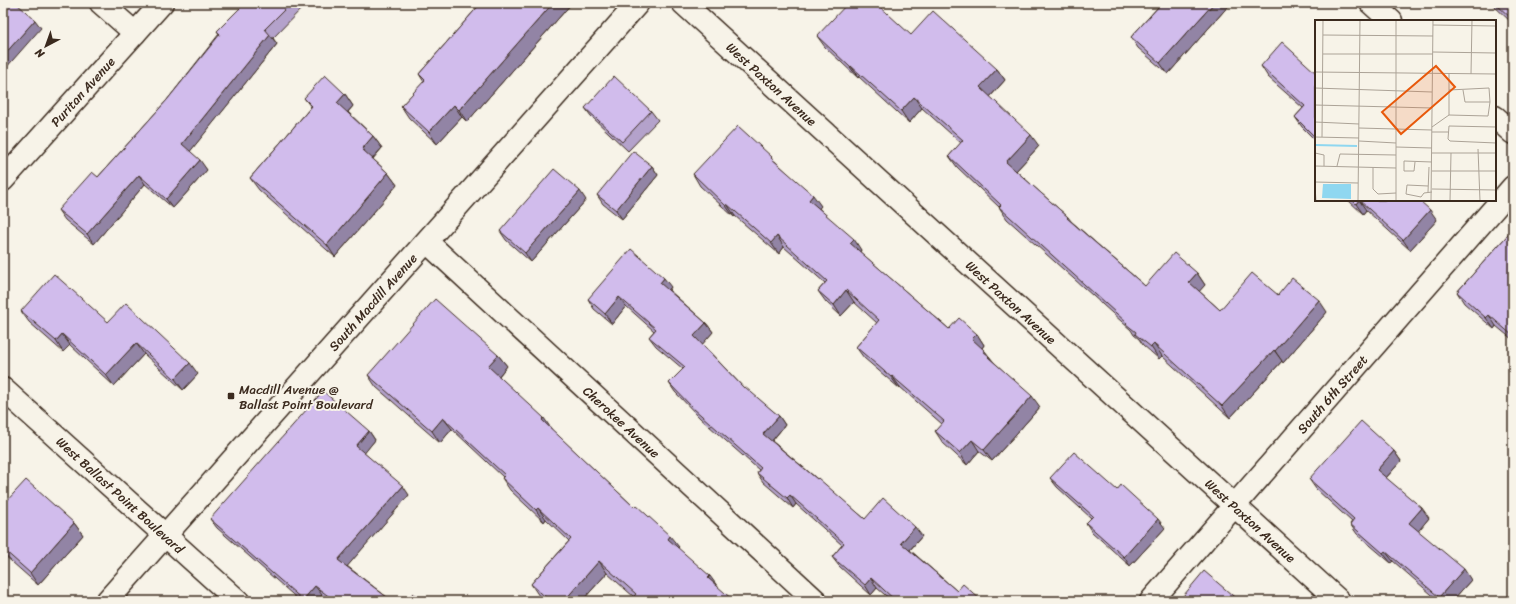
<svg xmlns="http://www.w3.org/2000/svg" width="1516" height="604" viewBox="0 0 1516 604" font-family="Sriracha,sans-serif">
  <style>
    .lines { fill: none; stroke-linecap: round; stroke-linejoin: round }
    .street-casing { stroke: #3b2a1e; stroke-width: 25 }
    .secondary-casing { stroke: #3b2a1e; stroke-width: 25 }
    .street { stroke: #f7f3e8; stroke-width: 22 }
    .secondary { stroke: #f7f3e8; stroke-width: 22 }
    .wall { fill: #b4a2cb; stroke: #3b2a1e }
    .shaded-wall { fill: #9284a5; stroke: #3b2a1e }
    .building { fill: #d1bcec; stroke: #3b2a1e }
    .poi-dot { fill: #3b2a1e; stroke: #f7f3e8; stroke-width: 1.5 }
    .labels { text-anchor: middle; stroke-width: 4; stroke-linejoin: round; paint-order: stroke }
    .street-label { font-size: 13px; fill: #3b2a1e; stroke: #f7f3e8 }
    .poi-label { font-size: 13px; fill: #3b2a1e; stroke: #f7f3e8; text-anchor: start }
    .inset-river { fill: none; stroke: #8fd7f0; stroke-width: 2 }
    .inset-road { fill: none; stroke: #aca397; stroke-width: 1 }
    .view { fill: #e8590c; fill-opacity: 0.15; stroke: #e8590c; stroke-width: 2 }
    .inset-edge { fill: none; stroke: #3b2a1e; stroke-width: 2 }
  </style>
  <rect width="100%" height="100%" fill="#f7f3e8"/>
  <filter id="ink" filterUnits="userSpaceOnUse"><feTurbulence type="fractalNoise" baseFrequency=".025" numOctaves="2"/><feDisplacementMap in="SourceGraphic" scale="8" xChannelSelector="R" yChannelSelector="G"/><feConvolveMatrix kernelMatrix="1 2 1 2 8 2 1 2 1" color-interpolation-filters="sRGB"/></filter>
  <g filter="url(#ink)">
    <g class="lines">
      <!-- street casing -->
      <g class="street-casing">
        <g id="street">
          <path d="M101 3 135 33"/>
          <path id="s1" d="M683 3 1339 601"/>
          <path d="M1371 3 1391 21"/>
          <path d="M1495 117 1513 133"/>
          <path id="s2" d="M3 180 162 3"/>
          <path id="s3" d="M427 242 816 601"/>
          <path id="s4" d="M3 389 238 601"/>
          <path id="s5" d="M1151 601 1513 187"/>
        </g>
      </g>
      <!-- secondary casing -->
      <g class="secondary-casing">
        <g id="secondary">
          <path id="s6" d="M107 601 638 3"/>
        </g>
      </g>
      <!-- street -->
      <use href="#street" class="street"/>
      <!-- secondary -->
      <use href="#secondary" class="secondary"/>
    </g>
    <!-- wall -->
    <g class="wall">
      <path d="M245 3H314L309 9 305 5 273 38 277 44 190 151 207 170 173 208 145 184 94 244 65 220 58 210 98 177 167 100 219 34 217 31Z"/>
      <path d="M481 3H572L467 122 462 117 437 144 409 118 401 106 424 82 419 74Z"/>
      <path d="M1156 3H1231L1168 74 1138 48 1131 37 1159 6Z"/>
      <path d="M1491 3H1513V24Z"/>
      <path d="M911 35 997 69 1005 80 990 97 1039 146 1016 171 1068 217 1071 221 1145 286 1197 273 1205 285 1199 291 1220 310 1278 295 1327 312 1283 363 1282 361 1230 418 1162 356 1159 359 1143 345 1139 339 1134 335 1131 330 1007 219 999 207 957 167 949 156 961 143 922 108 909 123 859 77 858 78 825 47 817 36Z"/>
      <path d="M1261 66 1316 73V141L1302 127 1295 117 1303 108 1268 77Z"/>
      <path d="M345 94 353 106 348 112 373 136 382 148 373 159 388 173 397 185 335 257 259 190 250 178 311 107 304 98Z"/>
      <path d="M585 108 651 111 658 120 628 151 591 116Z"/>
      <path d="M775 161 821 206 819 208 861 250 860 252 949 329 977 334 984 345 982 348 984 350 993 361 1040 407 992 461 979 451 967 465 943 443 935 431 942 424 900 387 899 388 864 358 856 347 877 323 854 302 841 316 826 302 818 291 825 283 784 247 779 254 735 216 734 217 700 186 693 174Z"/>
      <path d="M652 166 658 175 622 219 603 204 597 195Z"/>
      <path d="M586 200 531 262 506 240 500 231Z"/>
      <path d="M1348 200H1419L1437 220 1410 250 1366 210 1363 214Z"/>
      <path d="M1513 229V340L1496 326 1494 329 1464 303 1457 292Z"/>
      <path d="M671 287 669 290 706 323 713 332 702 344 744 388 779 416 785 425 772 441 865 519 922 536 910 550 957 591 982 601H892L877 588 871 595 839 566 832 557 842 545 796 504 793 508 763 482 757 473 759 470 700 418 675 392 669 383 683 369 656 346 649 337 654 331 626 306 612 324 594 309 588 299Z"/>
      <path d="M21 311 108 322 198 374 183 390 144 354 114 386 70 345 63 352 29 322Z"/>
      <path d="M498 355 507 366 499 376 552 430 634 507 679 547 634 597 607 573 582 601H545L539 596 531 584 569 541 546 519 544 522 510 490 502 478 503 477 452 429 440 443 376 387 368 375Z"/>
      <path d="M369 431 375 440 364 453 409 495 347 566 392 601H330L322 595 316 601H300L217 528 210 519Z"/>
      <path d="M1394 451 1401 461 1386 478 1429 518 1418 531 1471 580 1452 601H1439L1393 561 1391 563 1357 534 1350 524 1352 522 1316 489 1309 479Z"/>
      <path d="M1050 478 1117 490 1165 528 1130 566 1092 532 1086 523 1091 518 1057 487Z"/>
      <path d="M3 505 74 523 83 535 38 585 3 554Z"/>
    </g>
    <!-- shaded-wall -->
    <g class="shaded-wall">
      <path d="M305 3H314L309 9Z"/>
      <path d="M553 3H572L467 122 459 110Z"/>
      <path d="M1214 3H1231L1168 74 1160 63Z"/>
      <path d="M35 20 41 28 5 69 7 72 3 77V56Z"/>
      <path d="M270 35 277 44 188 154 182 144Z"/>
      <path d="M851 66 859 77 858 78 850 67Z"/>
      <path d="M997 69 1005 80 988 99 980 87Z"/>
      <path d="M345 94 353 106 345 115 337 103Z"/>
      <path d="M914 97 922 108 909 123 901 111Z"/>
      <path d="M454 105 462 117 437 144 429 132Z"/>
      <path d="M1031 135 1039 146 1014 173 1006 162Z"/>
      <path d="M373 136 382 148 370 161 362 149Z"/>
      <path d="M200 160 207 170 173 208 166 199Z"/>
      <path d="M652 166 658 175 622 219 616 210Z"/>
      <path d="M388 173 397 185 335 257 327 245Z"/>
      <path d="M139 175 145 184 94 244 87 234Z"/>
      <path d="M580 191 586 200 531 262 525 253Z"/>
      <path d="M813 195 821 206 817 211 809 200Z"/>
      <path d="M1359 200 1366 210 1363 214 1356 204Z"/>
      <path d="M727 204 735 216 734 217 726 206Z"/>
      <path d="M1430 210 1437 220 1410 250 1403 240Z"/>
      <path d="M777 236 784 247 779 254 771 243Z"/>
      <path d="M854 239 861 250 858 254 850 243Z"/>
      <path d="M1197 273 1205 285 1197 294 1189 282Z"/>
      <path d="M664 278 671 287 667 292 660 283Z"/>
      <path d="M846 290 854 302 841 316 834 305Z"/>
      <path d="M619 297 626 306 612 324 605 314Z"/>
      <path d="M1319 300 1327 312 1283 363 1275 351Z"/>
      <path d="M1489 315 1496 326 1494 329 1486 318Z"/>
      <path d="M706 323 713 332 701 346 694 336Z"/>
      <path d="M62 334 70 345 63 352 56 341Z"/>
      <path d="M977 334 984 345 980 351 972 339Z"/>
      <path d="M136 343 144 354 114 386 106 375Z"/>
      <path d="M1154 344 1162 356 1159 359 1151 347Z"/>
      <path d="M984 350 997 367 995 368 983 351Z"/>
      <path d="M1274 350 1282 361 1230 418 1222 406Z"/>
      <path d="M498 355 507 366 497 378 488 366Z"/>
      <path d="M190 363 198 374 183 390 175 379Z"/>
      <path d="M892 376 900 387 899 388 891 377Z"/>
      <path d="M1032 396 1040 407 992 461 984 450Z"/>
      <path d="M779 416 785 425 770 443 763 434Z"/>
      <path d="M443 418 452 429 440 443 432 431Z"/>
      <path d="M544 418 552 430 542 420Z"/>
      <path d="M369 431 375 440 363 455 356 446Z"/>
      <path d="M972 440 979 451 967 465 960 453Z"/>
      <path d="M1394 451 1401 461 1384 480 1377 470Z"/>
      <path d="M403 486 409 495 345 569 338 560Z"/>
      <path d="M790 495 796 504 793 508 787 498Z"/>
      <path d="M538 508 546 519 544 522 536 510Z"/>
      <path d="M1422 508 1429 518 1416 534 1409 523Z"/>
      <path d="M1158 519 1165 528 1130 566 1124 557Z"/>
      <path d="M74 523 83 535 38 585 30 573Z"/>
      <path d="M915 527 922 536 908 552 901 543Z"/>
      <path d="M670 536 679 547 676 550 668 539Z"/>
      <path d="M1385 551 1393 561 1391 563 1383 553Z"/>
      <path d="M599 561 607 573 582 601H564Z"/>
      <path d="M1464 569 1471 580 1452 601H1442L1439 597Z"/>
      <path d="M710 576 718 587 708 578Z"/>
      <path d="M871 578 877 588 871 595 865 585Z"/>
      <path d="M315 586 322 595 316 601H304L303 600Z"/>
    </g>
    <!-- building -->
    <g class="building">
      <path d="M3 3H16L35 20 3 56Z"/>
      <path d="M245 3H291L265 29 270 35 182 144 200 160 166 199 139 175 87 234 58 210 92 172 98 177 167 100 220 34 217 31Z"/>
      <path d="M481 3H553L459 110 454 105 429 132 401 106 425 80 419 74Z"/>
      <path d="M848 3H876L911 35 933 11 997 69 980 87 1031 135 1006 162 1068 217 1067 218 1145 286 1174 253 1197 273 1189 282 1220 310 1252 273 1278 295 1292 278 1319 300 1275 351 1274 350 1222 406 1154 344 1151 347 1135 334 1136 332 1126 324 1127 323 999 207 1001 205 949 156 963 140 914 97 901 111 851 66 850 67 817 36Z"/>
      <path d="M1160 3H1214L1160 63 1131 37 1161 4Z"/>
      <path d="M1495 3H1513V20Z"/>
      <path d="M1282 42 1316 73V138L1295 117 1305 106 1261 66Z"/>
      <path d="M325 75 345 94 337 103 373 136 362 149 388 173 327 245 250 178 312 106 304 98Z"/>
      <path d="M614 76 651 111 622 142 585 108Z"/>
      <path d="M738 126 772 157 771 158 813 195 809 200 854 239 850 243 949 329 959 318 977 334 972 339 984 350 983 351 989 356 988 357 1032 396 984 450 972 440 960 453 935 431 944 421 892 376 891 377 856 347 879 320 846 290 834 305 818 291 827 281 777 236 771 243 727 204 726 206 693 174Z"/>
      <path d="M633 151 652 166 616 210 597 195Z"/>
      <path d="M554 169 580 191 525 253 500 231Z"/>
      <path d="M1352 200H1419L1430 210 1403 240 1359 200 1356 204Z"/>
      <path d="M1513 229V336L1489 315 1486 318 1457 292Z"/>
      <path d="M631 249 664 278 660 283 706 323 694 336 744 388 745 387 779 416 763 434 817 479 818 478 865 519 883 498 915 527 901 543 957 591 963 584 982 601H896L871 578 865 585 832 557 844 543 790 495 787 498 757 473 761 468 693 408 669 383 685 367 649 337 656 329 619 297 605 314 588 299Z"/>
      <path d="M54 274 108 322 126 303 190 363 175 379 136 343 106 375 62 334 56 341 21 311Z"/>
      <path d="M435 299 498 355 488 366 544 418 542 420 634 507 636 505 670 536 668 539 710 576 708 578 734 601H630L636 594 599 561 564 601H550L531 584 571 539 538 508 536 510 502 478 505 475 443 418 432 431 368 375Z"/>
      <path d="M323 391 369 431 356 446 403 486 338 560 392 601H335L315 586 303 600 210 519Z"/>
      <path d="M1361 421 1394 451 1377 470 1422 508 1409 523 1464 569 1439 597 1385 551 1383 553 1350 524 1354 519 1309 479Z"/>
      <path d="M1074 452 1117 490 1121 485 1158 519 1124 557 1086 523 1093 516 1050 478Z"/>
      <path d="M26 480 74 523 30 573 3 549V505Z"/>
      <path d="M1204 571 1239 601H1179Z"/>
      <path d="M413 593 422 601H406Z"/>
      <path d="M1496 598 1499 601H1493Z"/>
    </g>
  </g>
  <!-- markers -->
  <rect class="poi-dot" x="227" y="392" width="8" height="8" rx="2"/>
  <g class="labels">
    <!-- street labels -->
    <g class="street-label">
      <text dy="5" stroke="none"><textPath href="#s1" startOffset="120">West Paxton Avenue</textPath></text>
      <text dy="5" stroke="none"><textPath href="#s2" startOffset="119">Puritan Avenue</textPath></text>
      <text dy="5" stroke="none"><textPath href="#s6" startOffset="400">South Macdill Avenue</textPath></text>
      <text dy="5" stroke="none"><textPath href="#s1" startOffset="444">West Paxton Avenue</textPath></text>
      <text dy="5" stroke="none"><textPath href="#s5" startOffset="275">South 6th Street</textPath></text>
      <text dy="5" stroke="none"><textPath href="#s3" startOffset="265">Cherokee Avenue</textPath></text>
      <text dy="5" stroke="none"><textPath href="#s4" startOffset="158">West Ballast Point Boulevard</textPath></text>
      <text dy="5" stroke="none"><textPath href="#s1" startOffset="768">West Paxton Avenue</textPath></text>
    </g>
    <!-- poi labels -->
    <g class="poi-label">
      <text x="239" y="394">Macdill Avenue @<tspan x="239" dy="15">Ballast Point Boulevard</tspan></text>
    </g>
  </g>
  <!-- overview -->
  <g transform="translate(1315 20)">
    <rect width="181" height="181" fill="#f7f3e8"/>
    <path d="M8 164H36V179L7 178Z" fill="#8fd7f0"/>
    <path class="inset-river" d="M0 125 42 126"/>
    <path class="inset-road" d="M81 0V181M118 5 181 6M8 15 118 16M118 32 181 33M8 34H118M0 52 181 54M156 54 157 0M0 68 117 72M148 70 150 82H175M0 85 117 88M134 95 173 96 175 82 174 68 134 70M0 102 44 104M117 107 134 95V54M181 107 134 106 133 119 135 121 181 123M44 108 117 110M117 112H133M0 117 44 118M7 117 8 0M44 121 81 123M81 127 117 128M163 129 165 181M0 133 9 135V146M117 133H181M100 142 99 151H89V141L117 142M0 146 81 148M22 146 25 134 81 135M58 147V169L63 174 81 173M117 151H181M0 162 43 163M0 166 1 181M113 166 92 165 91 174 106 177 109 173 117 172M117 169 181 170M113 172 114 147M43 181 45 0M116 181 118 0M135 181 136 133"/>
    <path class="view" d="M121 46 140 67 86 114 67 92Z"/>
    <rect width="181" height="181" class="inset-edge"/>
  </g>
  <!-- margin -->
  <rect width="1516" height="604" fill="none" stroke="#f7f3e8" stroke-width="16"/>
  <rect x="8" y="8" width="1500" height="588" fill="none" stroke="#3b2a1e" stroke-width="1.5" filter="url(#ink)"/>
  <!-- north arrow -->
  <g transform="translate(46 46) rotate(221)" stroke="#f7f3e8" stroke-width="3" paint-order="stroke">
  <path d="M0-3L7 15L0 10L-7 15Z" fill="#3b2a1e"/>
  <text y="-6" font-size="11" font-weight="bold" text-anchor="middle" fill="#3b2a1e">N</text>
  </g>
</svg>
